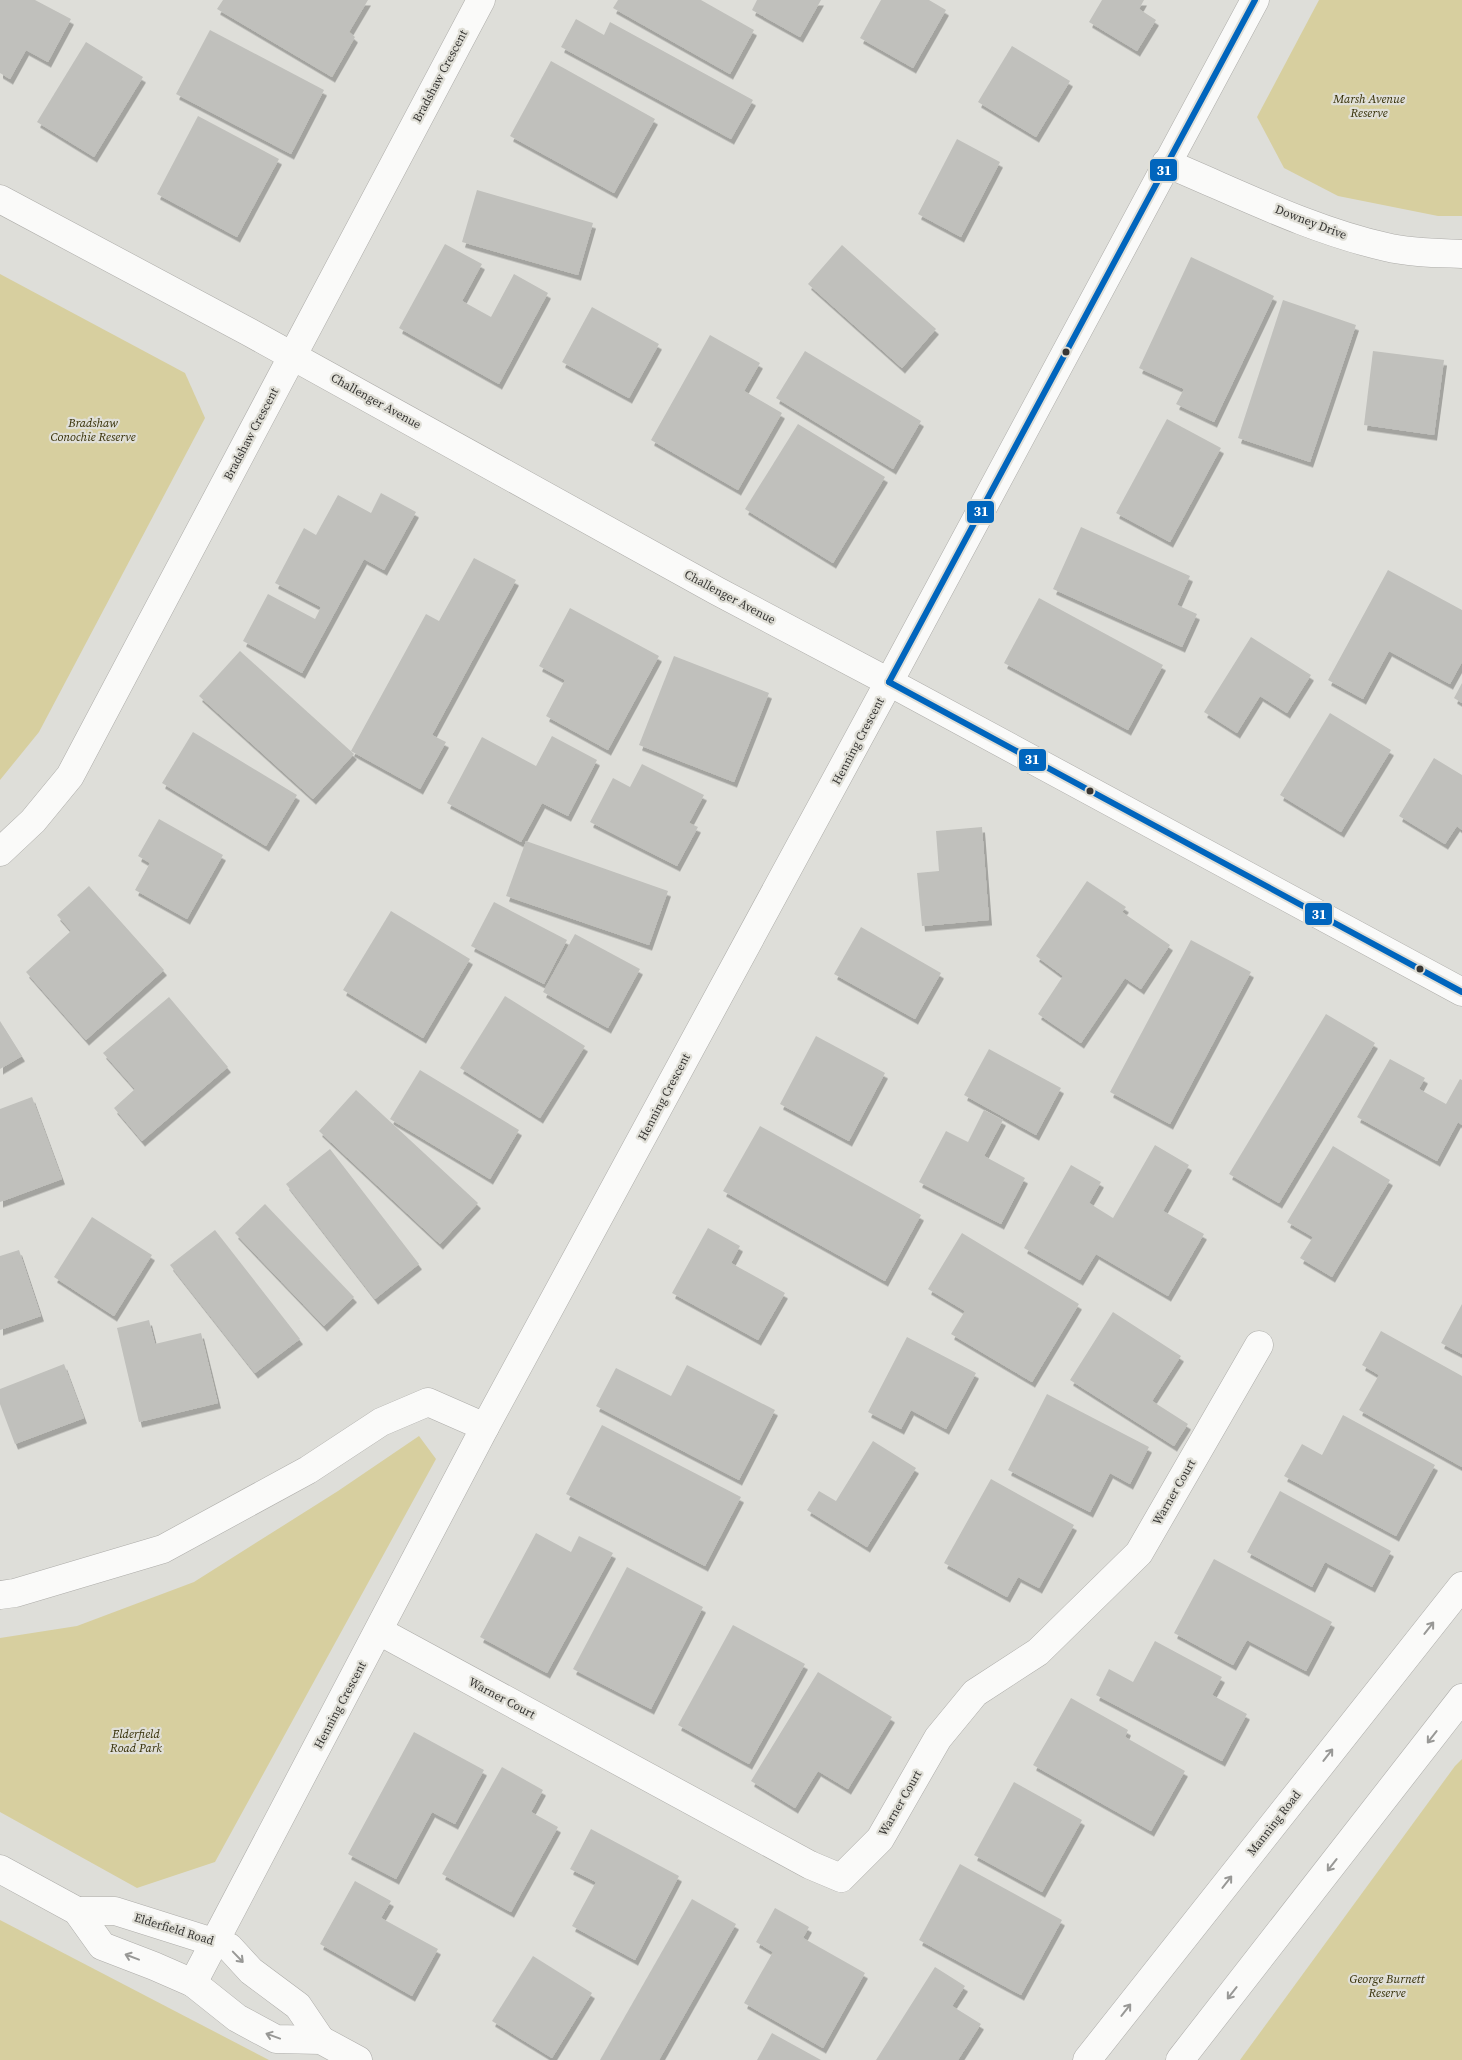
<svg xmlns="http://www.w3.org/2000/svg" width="1462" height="2060" viewBox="0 0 1462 2060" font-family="'Source Serif 4',serif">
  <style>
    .green { fill: #d7cf9f }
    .building { fill: #c0c0bc; filter: url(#shadow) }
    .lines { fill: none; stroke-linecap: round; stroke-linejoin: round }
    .minor-casing { stroke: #adaca9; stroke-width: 29 }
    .major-casing { stroke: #adaca9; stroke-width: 29 }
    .minor { stroke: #fafaf9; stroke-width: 28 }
    .major { stroke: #fafaf9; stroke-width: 28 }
    .bus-1-casing { stroke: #e0dfd7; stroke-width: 10 }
    .bus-1 { stroke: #0065bd; stroke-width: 6 }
    .oneway { stroke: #989896 }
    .bus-dot { fill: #373634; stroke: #e0dfd7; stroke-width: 2 }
    .labels { text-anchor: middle; stroke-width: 4.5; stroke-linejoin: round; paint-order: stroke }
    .street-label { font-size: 12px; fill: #373634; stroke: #e0dfd7 }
    .park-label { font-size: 12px; font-style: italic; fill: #332d04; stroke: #e0dfd7 }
    .line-badge { stroke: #e0dfd7; stroke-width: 2 }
    .badge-label { font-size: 14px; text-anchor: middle; font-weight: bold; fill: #fff }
  </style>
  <defs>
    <filter id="shadow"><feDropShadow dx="3" dy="5.5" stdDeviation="0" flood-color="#0004"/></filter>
  </defs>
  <rect width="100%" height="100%" fill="#deded9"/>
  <!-- green -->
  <g class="green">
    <path d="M1319 0H1462V216H1438L1338 196 1284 168 1257 117Z"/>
    <path d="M0 274 185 373 205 418 39 732 0 780Z"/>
    <path d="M419 1436 436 1459 215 1862 137 1888 0 1812V1638L77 1626 194 1582 338 1491Z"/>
    <path d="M1462 1759V2060H1240L1455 1766Z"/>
    <path d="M0 1920 269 2060H0Z"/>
  </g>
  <!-- building -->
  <g class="building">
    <path d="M0 0H35L71 19 48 62 26 50 10 79 0 73Z"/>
    <path d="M223 0H368L349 32 355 37 332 77 217 9Z"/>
    <path d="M618 0H701L754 30 730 74 613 8Z"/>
    <path d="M757 0H821L800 37 752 10Z"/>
    <path d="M881 0H929L946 10 913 68 860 38Z"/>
    <path d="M1102 0H1144L1139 9 1156 20 1137 51 1089 22Z"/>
    <path d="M576 19 604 35 610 22 753 100 731 139 561 47Z"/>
    <path d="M210 30 324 90 291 154 176 94Z"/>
    <path d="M86 42 143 77 94 157 37 122Z"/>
    <path d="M1012 46 1070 81 1036 137 978 102Z"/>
    <path d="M551 61 655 119 614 193 510 136Z"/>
    <path d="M198 116 279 159 237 237 157 194Z"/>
    <path d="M957 139 1000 162 961 237 918 214Z"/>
    <path d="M477 190 593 223 578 275 462 242Z"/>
    <path d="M445 244 482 264 462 301 491 317 514 274 548 293 499 384 399 328Z"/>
    <path d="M842 245 936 329 902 368 808 284Z"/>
    <path d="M1191 257 1274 296 1214 422 1176 404 1184 389 1139 368Z"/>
    <path d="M1283 300 1356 325 1310 462 1238 438Z"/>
    <path d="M592 307 659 344 629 398 562 362Z"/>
    <path d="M710 335 760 363 744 391 782 413 738 490 651 440Z"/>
    <path d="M805 351 921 421 893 469 776 398Z"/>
    <path d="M1373 351 1444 360 1434 435 1364 425Z"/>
    <path d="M1167 419 1221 448 1170 542 1116 513Z"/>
    <path d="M798 424 885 477 833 563 745 509Z"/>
    <path d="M381 493 416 512 384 570 364 559 302 673 243 641 268 594 315 619 321 607 275 583 304 528 316 535 338 495 371 513Z"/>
    <path d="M1081 527 1190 576 1177 605 1197 614 1182 647 1053 589Z"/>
    <path d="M474 558 516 580 432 735 446 742 420 789 351 751 426 614 439 621Z"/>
    <path d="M1388 570 1462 610V662L1450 684 1389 651 1363 699 1328 680Z"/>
    <path d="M1039 598 1163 665 1128 730 1004 663Z"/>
    <path d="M570 608 659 656 608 750 546 716 565 680 539 666Z"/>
    <path d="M1251 637 1311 675 1287 713 1260 696 1237 733 1204 712Z"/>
    <path d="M240 651 354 754 313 799 199 696Z"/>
    <path d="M674 656 769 693 734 782 639 745Z"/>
    <path d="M1462 683V703L1454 698Z"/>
    <path d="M1330 713 1391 750 1341 832 1280 795Z"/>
    <path d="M193 732 297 795 266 846 162 783Z"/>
    <path d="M552 736 597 760 568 816 542 803 521 842 447 803 482 737 536 766Z"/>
    <path d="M1434 758 1462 775V830L1457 826 1445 844 1399 816Z"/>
    <path d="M642 764 704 795 689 823 698 827 677 866 590 822 613 778 630 787Z"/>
    <path d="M159 819 223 855 187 919 135 890 150 863 138 856Z"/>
    <path d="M982 827 989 920 922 926 917 873 939 871 936 831Z"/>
    <path d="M526 841 668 891 649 945 506 896Z"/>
    <path d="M1087 881 1126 907 1122 912 1170 945 1141 989 1125 978 1081 1043 1038 1014 1063 976 1036 956Z"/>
    <path d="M89 886 164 970 86 1040 26 972 71 931 57 915Z"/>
    <path d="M494 902 567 940 544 984 471 946Z"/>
    <path d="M391 911 470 959 423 1038 343 990Z"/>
    <path d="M861 927 941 973 915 1019 834 974Z"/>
    <path d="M575 934 640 969 608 1028 543 992Z"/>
    <path d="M1191 940 1251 972 1170 1124 1110 1092Z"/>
    <path d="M505 996 585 1046 540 1118 460 1068Z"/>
    <path d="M169 997 228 1067 142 1141 114 1108 135 1089 103 1053Z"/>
    <path d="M1326 1014 1375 1043 1279 1203 1229 1174Z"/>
    <path d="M0 1021 22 1056 0 1069Z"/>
    <path d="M816 1036 885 1073 849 1141 780 1104Z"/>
    <path d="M989 1049 1061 1088 1036 1135 964 1095Z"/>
    <path d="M1390 1059 1425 1078 1419 1089 1446 1104 1460 1079 1462 1080V1125L1458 1122 1437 1161 1357 1117Z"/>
    <path d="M420 1070 519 1130 490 1179 390 1119Z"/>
    <path d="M356 1090 478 1203 440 1244 319 1131Z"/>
    <path d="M32 1097 62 1179 0 1202V1109Z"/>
    <path d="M984 1110 1003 1120 984 1156 1025 1178 1001 1224 919 1182 946 1131 968 1142Z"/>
    <path d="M760 1126 921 1215 885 1281 723 1191Z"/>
    <path d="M1155 1145 1189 1165 1163 1211 1204 1234 1168 1296 1096 1254 1080 1280 1024 1248 1071 1165 1101 1182 1089 1203 1113 1218Z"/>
    <path d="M1333 1146 1390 1180 1332 1277 1300 1258 1313 1237 1287 1222Z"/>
    <path d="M330 1149 419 1264 375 1299 286 1184Z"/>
    <path d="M265 1204 354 1297 324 1326 235 1233Z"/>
    <path d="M92 1217 152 1255 114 1316 54 1277Z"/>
    <path d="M708 1228 740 1246 731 1263 785 1293 758 1340 672 1293Z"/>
    <path d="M215 1230 300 1339 255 1373 170 1265Z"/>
    <path d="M962 1233 1079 1304 1032 1382 951 1334 965 1311 928 1289Z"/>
    <path d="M19 1250 41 1316 0 1330V1256Z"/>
    <path d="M1462 1304V1354L1441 1343Z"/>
    <path d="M1113 1312 1181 1356 1152 1401 1188 1424 1174 1446 1070 1380Z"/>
    <path d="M149 1320 155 1344 201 1333 218 1403 139 1422 117 1328Z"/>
    <path d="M1381 1331 1462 1376V1467L1359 1410 1379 1375 1362 1365Z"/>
    <path d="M907 1337 976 1373 946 1429 911 1410 901 1429 868 1412Z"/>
    <path d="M64 1364 84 1418 15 1444 0 1404V1389Z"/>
    <path d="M687 1365 775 1410 739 1480 596 1406 616 1368 671 1396Z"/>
    <path d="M1047 1394 1149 1447 1130 1484 1110 1473 1090 1512 1008 1470Z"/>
    <path d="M1343 1415 1435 1465 1396 1536 1284 1476 1302 1444 1322 1455Z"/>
    <path d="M602 1425 741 1497 705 1566 566 1494Z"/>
    <path d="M873 1441 916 1468 867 1547 807 1510 819 1491 836 1501Z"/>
    <path d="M991 1479 1074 1525 1039 1588 1018 1577 1007 1597 944 1563Z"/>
    <path d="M1280 1491 1391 1551 1372 1587 1325 1562 1312 1587 1247 1552Z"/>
    <path d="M536 1533 571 1552 579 1536 613 1553 547 1673 480 1637Z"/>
    <path d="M1214 1559 1332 1622 1306 1671 1247 1640 1233 1665 1174 1633Z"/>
    <path d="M627 1567 703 1607 651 1709 573 1669Z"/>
    <path d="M733 1625 805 1664 749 1764 678 1725Z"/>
    <path d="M1155 1641 1222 1677 1212 1695 1247 1714 1222 1761 1096 1695 1109 1669 1133 1682Z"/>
    <path d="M818 1672 892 1717 848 1789 818 1771 795 1808 751 1781Z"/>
    <path d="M1071 1698 1128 1730 1125 1737 1185 1771 1151 1831 1033 1765Z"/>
    <path d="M414 1732 484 1770 455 1824 432 1812 396 1879 348 1854Z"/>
    <path d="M502 1767 543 1790 531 1812 558 1827 511 1912 442 1874Z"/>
    <path d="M1014 1782 1082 1820 1042 1892 974 1855Z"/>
    <path d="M591 1829 679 1876 635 1960 572 1926 596 1882 570 1869Z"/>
    <path d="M960 1864 1062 1920 1021 1995 919 1940Z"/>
    <path d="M355 1881 391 1901 381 1918 438 1949 412 1996 320 1944Z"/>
    <path d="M692 1899 736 1924 659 2060H600Z"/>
    <path d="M775 1908 809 1927 803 1938 865 1973 823 2048 744 2003 773 1952 756 1942Z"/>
    <path d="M533 1956 592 1993 552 2058 492 2021Z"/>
    <path d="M935 1967 965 1986 952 2006 981 2024 958 2060H876Z"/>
    <path d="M772 2033 821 2060H757Z"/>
  </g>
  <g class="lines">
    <!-- minor casing -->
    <g class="minor-casing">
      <g id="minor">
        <path d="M1166 163C1238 193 1310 230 1386 247 1411 253 1437 253 1462 254"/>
        <path d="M0 199 249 332 717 591 889 682 1462 992"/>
        <path d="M0 852 33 821 70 776 481 0"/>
        <path d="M0 1595 15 1593 163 1549 308 1470 381 1422 428 1402 485 1427"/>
        <path d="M379 1631 810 1865 841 1878 880 1839 938 1738 975 1693 1038 1652 1139 1553 1259 1345"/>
        <path d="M0 1869 77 1911 102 1946 154 1966 193 1983 237 2018 276 2039 321 2040 358 2060"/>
        <path d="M77 1911H115L229 1947 251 1971 298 2006 321 2040"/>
        <path d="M193 1983 485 1427 889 682 1255 0"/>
      </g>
    </g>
    <!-- major casing -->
    <g class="major-casing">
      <g id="major">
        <path d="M1087 2060 1462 1586"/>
        <path d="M1180 2060 1462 1698"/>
      </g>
    </g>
    <!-- minor -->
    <use href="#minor" class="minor"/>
    <!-- major -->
    <use href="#major" class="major"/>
    <!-- bus-1 casing -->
    <g class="bus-1-casing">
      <g id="bus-1">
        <path d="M889 682 1255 0"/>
        <path d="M889 682 1462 992"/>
      </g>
    </g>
    <!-- bus-1 -->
    <use href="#bus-1" class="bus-1"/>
  </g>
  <!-- one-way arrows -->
  <defs><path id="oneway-shaft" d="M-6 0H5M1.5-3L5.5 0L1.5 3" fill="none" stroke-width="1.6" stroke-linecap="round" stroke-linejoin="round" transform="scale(1.25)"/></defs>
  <g class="oneway">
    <use href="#oneway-shaft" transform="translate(1429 1628) rotate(-52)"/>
    <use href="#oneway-shaft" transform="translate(1432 1737) rotate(128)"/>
    <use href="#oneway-shaft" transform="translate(1328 1755) rotate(-52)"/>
    <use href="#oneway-shaft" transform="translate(1332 1865) rotate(128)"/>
    <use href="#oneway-shaft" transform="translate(1227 1882) rotate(-52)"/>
    <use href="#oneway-shaft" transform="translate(132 1957) rotate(-159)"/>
    <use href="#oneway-shaft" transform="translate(238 1957) rotate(46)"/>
    <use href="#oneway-shaft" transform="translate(1232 1993) rotate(128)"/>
    <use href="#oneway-shaft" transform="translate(1126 2010) rotate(-52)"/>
    <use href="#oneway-shaft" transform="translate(273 2036) rotate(-160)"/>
  </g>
  <!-- markers -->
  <g class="bus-dot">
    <circle cx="1066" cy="352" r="4.5"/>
    <circle cx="1090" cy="791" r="4.5"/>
    <circle cx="1420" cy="969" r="4.5"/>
  </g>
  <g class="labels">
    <!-- street labels -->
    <g class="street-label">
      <text transform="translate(440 76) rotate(-62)" y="4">Bradshaw Crescent</text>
      <text transform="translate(1311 222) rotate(21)" y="4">Downey Drive</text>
      <text transform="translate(376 401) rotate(29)" y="4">Challenger Avenue</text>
      <text transform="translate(251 434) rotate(-62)" y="4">Bradshaw Crescent</text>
      <text transform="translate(730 597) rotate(28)" y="4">Challenger Avenue</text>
      <text transform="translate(858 741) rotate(-62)" y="4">Henning Crescent</text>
      <text transform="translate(664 1097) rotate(-62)" y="4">Henning Crescent</text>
      <text transform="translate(1174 1492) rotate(-60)" y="4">Warner Court</text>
      <text transform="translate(502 1698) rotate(28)" y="4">Warner Court</text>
      <text transform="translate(340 1705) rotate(-62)" y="4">Henning Crescent</text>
      <text transform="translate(900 1803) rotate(-60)" y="4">Warner Court</text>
      <text transform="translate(1274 1823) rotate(-52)" y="4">Manning Road</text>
      <text transform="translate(174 1929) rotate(17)" y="4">Elderfield Road</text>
    </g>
    <!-- park labels -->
    <g class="park-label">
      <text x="1369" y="103">Marsh Avenue<tspan x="1369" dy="14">Reserve</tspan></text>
      <text x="93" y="427">Bradshaw<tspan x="93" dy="14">Conochie Reserve</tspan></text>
      <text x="136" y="1738">Elderfield<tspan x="136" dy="14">Road Park</tspan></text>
      <text x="1387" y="1983">George Burnett<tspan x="1387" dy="14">Reserve</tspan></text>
    </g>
  </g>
  <g class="line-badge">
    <rect x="1149" y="158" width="29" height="24" rx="5" fill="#0065bd"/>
    <rect x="966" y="500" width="29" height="24" rx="5" fill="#0065bd"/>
    <rect x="1018" y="748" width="29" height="24" rx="5" fill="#0065bd"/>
    <rect x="1304" y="902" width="29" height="24" rx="5" fill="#0065bd"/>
  </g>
  <g class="badge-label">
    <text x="1164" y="175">31</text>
    <text x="981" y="516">31</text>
    <text x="1032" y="764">31</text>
    <text x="1319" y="919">31</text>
  </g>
</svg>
